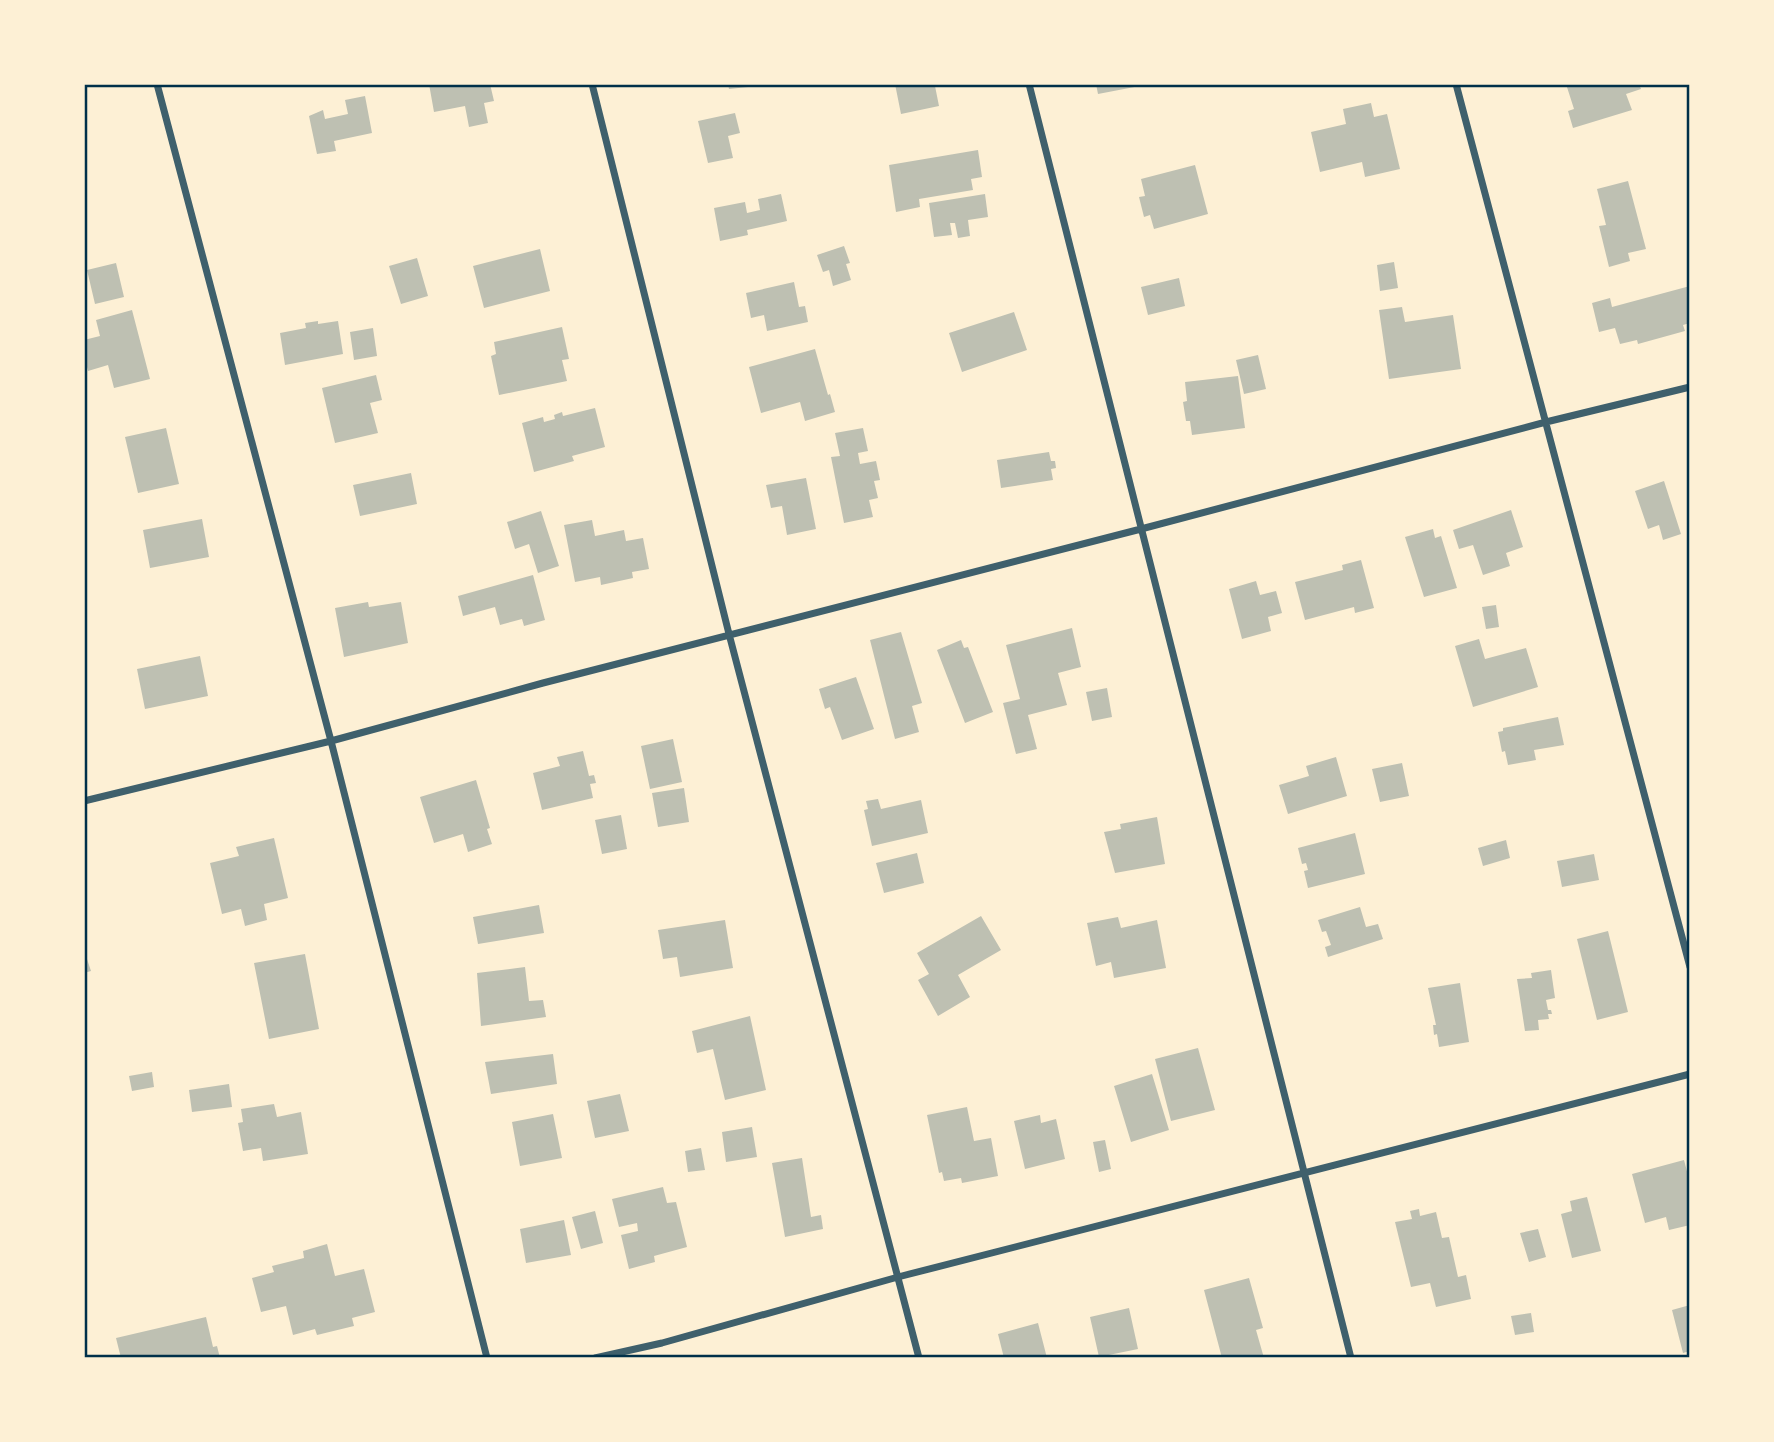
<svg xmlns="http://www.w3.org/2000/svg" width="1774" height="1442" font-family="Lato,sans-serif">
<style>
.building{fill:#bec0b2}
.lines{fill:none;stroke-linecap:round;stroke-linejoin:round}
.minor{stroke:#3f606c;stroke-width:7}
.neatline{fill:none;stroke:#003049;stroke-width:2.5}
</style>
<rect width="100%" height="100%" fill="#fdf0d5"/>
<path class="building" d="M429,84h61l4,17 -10,2 4,20 -19,4 -4,-21 -31,6z
M728,84h20v3l-19,2z
M895,84h45l-5,2 4,20 -38,8z
M1096,84h49v1l-47,9z
M1566,84h73l2,5 -15,5 6,16 -59,18 -5,-17 6,-2z
M365,96l7,37 -38,8 2,10 -19,3 -8,-38 14,-6 2,9 23,-5 -3,-14z
M1371,103l3,14 13,-3 13,55 -35,8 -3,-15 -42,10 -9,-40 35,-8 -3,-15z
M735,113l5,20 -12,3 5,22 -25,5 -10,-42z
M978,150l4,27 -11,2 2,11 -54,9 1,8 -24,5 -7,-47z
M1195,165l13,49 -54,15 -4,-14 -6,2 -5,-20 6,-1 -4,-17z
M1628,181l18,68 -18,4 2,8 -21,6 -10,-41 7,-1 -9,-36z
M781,194l6,27 -40,9 1,5 -28,6 -6,-33 31,-6 2,11 13,-3 -2,-11z
M985,194l3,23 -20,3 2,16 -12,2 -3,-15h-5l2,12 -18,2 -5,-34z
M844,246l6,17 -4,1 5,16 -18,6 -4,-16 -6,2 -6,-17z
M540,249l10,42 -66,17 -11,-42z
M417,258l11,38 -27,8 -12,-38z
M1394,262l4,26 -18,3 -3,-26z
M116,263l8,34 -29,7 -8,-34z
M1179,278l6,28 -37,9 -7,-28z
M794,282l5,25 6,-1 3,16 -41,9 -3,-16 -13,3 -5,-25z
M1690,286v37l-7,2 2,6 -47,13 -1,-4 -17,4 -5,-16 -16,4 -7,-29 18,-5 2,9z
M1402,307l3,15 48,-7 8,54 -72,10 -10,-69z
M132,310l18,69 -36,9 -6,-23 -20,6 -4,-16v-15l16,-4 -4,-16z
M1014,312l13,38 -65,22 -13,-39z
M318,321v3l20,-3 5,33 -58,11 -5,-32 26,-5 -1,-5z
M562,327l7,32 -7,1 5,21 -68,14 -8,-39 5,-2 -2,-12z
M373,328l4,28 -23,4 -4,-28z
M815,349l13,46 2,-1 5,18 -30,9 -5,-19 -39,11 -12,-46z
M1258,355l8,34 -22,5 -8,-34z
M376,375l6,25 -12,3 8,30 -43,10 -13,-55z
M1238,376l7,52 -53,7 -2,-14h-4l-3,-19 4,-1 -2,-19z
M595,408l10,39 -33,9 2,5 -40,11 -12,-49 21,-6 1,5 11,-3 -1,-4 8,-3 1,4z
M166,428l13,56 -41,9 -13,-56z
M863,428l5,23 -10,2 2,11 16,-3 4,19 -6,1 4,17 -9,2 4,17 -29,6 -13,-66 9,-1 -5,-23z
M1049,452l2,9h4l1,7 -5,1 2,11 -52,8 -4,-28z
M411,473l6,31 -57,12 -7,-31z
M806,478l10,51 -29,6 -5,-29 -11,2 -5,-23z
M1664,481l17,53 -18,6 -4,-15 -11,4 -13,-38z
M1511,510l12,37 -17,6 4,13 -27,9 -10,-30 -14,4 -6,-19z
M541,511l18,55 -21,7 -9,-29 -14,5 -8,-27z
M202,519l7,38 -59,11 -7,-38z
M592,520l3,16 29,-6 2,11 17,-3 6,31 -17,3 1,6 -32,7 -1,-8 -25,5 -11,-57z
M1433,529l2,9 6,-2 16,52 -33,9 -19,-60z
M1361,560l13,48 -19,5 -1,-6 -49,13 -10,-38 48,-12 -1,-5z
M533,575l12,45 -21,6 -2,-7 -22,6 -5,-18 -32,9 -5,-20z
M1256,581l4,14 16,-4 6,22 -14,4 3,14 -29,8 -13,-50z
M368,602l1,5 32,-5 7,41 -64,14 -9,-49z
M1496,605l3,22 -13,2 -4,-22z
M1072,628l9,39 -23,6 9,32 -39,10 9,34 -21,5 -13,-51 17,-4 -14,-54z
M901,632l21,71 -10,3 7,26 -24,7 -25,-99z
M1479,639l6,20 41,-11 12,39 -65,20 -18,-61z
M961,640l3,8 4,-1 25,65 -28,11 -28,-73z
M200,656l8,40 -63,13 -8,-40z
M856,677l18,52 -32,11 -12,-33 -5,2 -6,-20z
M1107,688l5,29 -20,4 -6,-29z
M1558,717l6,28 -30,5 2,10 -28,5 -3,-14 -3,1 -4,-20 5,-1v-3z
M673,739l9,43 -32,7 -9,-43z
M583,751l6,25 5,-1 2,8 -6,1 3,14 -51,12 -9,-37 27,-7 -3,-9z
M1336,757l11,39 -59,18 -9,-29 30,-9 -3,-10z
M1402,763l7,33 -29,6 -8,-33z
M476,780l14,48 -3,1 5,15 -24,8 -5,-18 -29,9 -14,-46z
M684,788l5,34 -31,5 -6,-34z
M878,799l3,10 40,-9 7,33 -56,13 -8,-36 4,-1 -2,-8z
M621,815l6,34 -25,5 -7,-34z
M1157,817l8,47 -50,9 -11,-41 17,-3 -1,-5z
M1355,833l10,41 -57,14 -4,-17 4,-1 -2,-7 -4,1 -4,-16z
M274,838l14,60 -24,6 3,16 -22,6 -4,-17 -19,5 -12,-51 29,-7 -3,-9z
M1506,840l4,18 -27,8 -5,-18z
M917,853l7,30 -40,10 -8,-30z
M1594,854l5,26 -37,7 -5,-26z
M539,905l5,28 -66,11 -5,-27z
M1360,907l6,20 12,-3 5,15 -55,18 -3,-10 6,-2 -5,-14 -4,1 -4,-12z
M981,916l20,34 -43,25 12,22 -32,19 -20,-36 11,-6 -12,-21z
M1118,917l3,11 36,-8 9,48 -52,10 -3,-16 -15,4 -9,-43z
M725,920l8,48 -53,9 -3,-20 -14,2 -5,-29z
M1608,931l20,81 -31,8 -20,-81z
M84,950l7,21 -7,2z
M305,954l14,75 -50,10 -15,-76z
M525,967l4,34 14,-1 3,17 -65,9 -4,-53z
M1551,970l4,28 -9,2 2,10h3l1,4h-4l1,5 -11,1 1,10 -14,1 -8,-52 15,-1 -1,-5z
M1460,983l9,59 -30,5 -2,-13 -3,1 -1,-10h3l-8,-37z
M750,1016l16,74 -41,10 -12,-51 -16,4 -5,-22z
M1198,1048l17,62 -44,11 -16,-62z
M553,1054l4,30 -66,10 -6,-32z
M152,1072l2,15 -22,4 -3,-15z
M1152,1074l17,56 -38,12 -17,-56z
M229,1084l3,23 -40,5 -3,-22z
M620,1094l9,37 -34,7 -8,-37z
M274,1104l3,13 24,-5 7,42 -45,7 -2,-13 -18,3 -5,-28 5,-1 -2,-13z
M967,1107l7,34 17,-3 7,38 -36,7 -1,-5 -17,3 -2,-9 -3,1 -12,-58z
M553,1114l9,44 -42,8 -8,-44z
M1040,1115l1,8 15,-4 9,40 -40,10 -11,-48z
M752,1127l5,30 -31,5 -4,-30z
M1105,1140l6,29 -12,3 -6,-30z
M701,1148l4,22 -17,2 -3,-21z
M802,1158l9,59 10,-2 2,14 -38,8 -13,-74z
M1684,1160l6,23v42l-21,5 -3,-13 -21,6 -13,-49z
M663,1187l4,16 9,-1 11,45 -33,9 1,6 -26,7 -8,-34 17,-4 -1,-8 -18,4 -7,-28z
M1587,1197l14,54 -29,7 -11,-44 11,-3 -2,-10z
M1419,1209l1,7 16,-4 6,26 7,-1 9,40 8,-2 5,24 -35,8 -6,-24 -19,4 -16,-65 17,-3 -2,-8z
M595,1211l8,32 -22,6 -9,-32z
M564,1220l7,35 -45,8 -6,-34z
M1538,1229l8,28 -17,5 -9,-29z
M327,1244l8,32 29,-7 11,43 -23,6 2,8 -37,9 -2,-6 -22,6 -7,-29 -25,6 -9,-34 22,-6 -2,-6 32,-8 -1,-7z
M1249,1278l14,50 -7,2 8,28h-42l-18,-68z
M1690,1305v46l-7,2 -11,-43z
M1129,1308l9,41 -39,8 -9,-40z
M1531,1313l3,19 -19,3 -4,-19z
M206,1317l7,30 4,-1 3,12h-99l-5,-20z
M1038,1323l9,35h-43l-6,-24z"/>
<g class="lines">
<path class="minor" d="M157,84l174,657 156,617
M592,84l137,550 190,724
M1029,84l322,1274
M1456,84l234,883
M84,801l247,-60 212,-58 598,-154 405,-107 144,-35
M595,1358l67,-15 236,-66 792,-203"/>
</g>
<rect width="1774" height="1442" fill="none" stroke="#fdf0d5" stroke-width="172"/>
<rect x="86" y="86" width="1602" height="1270" class="neatline"/>
</svg>
